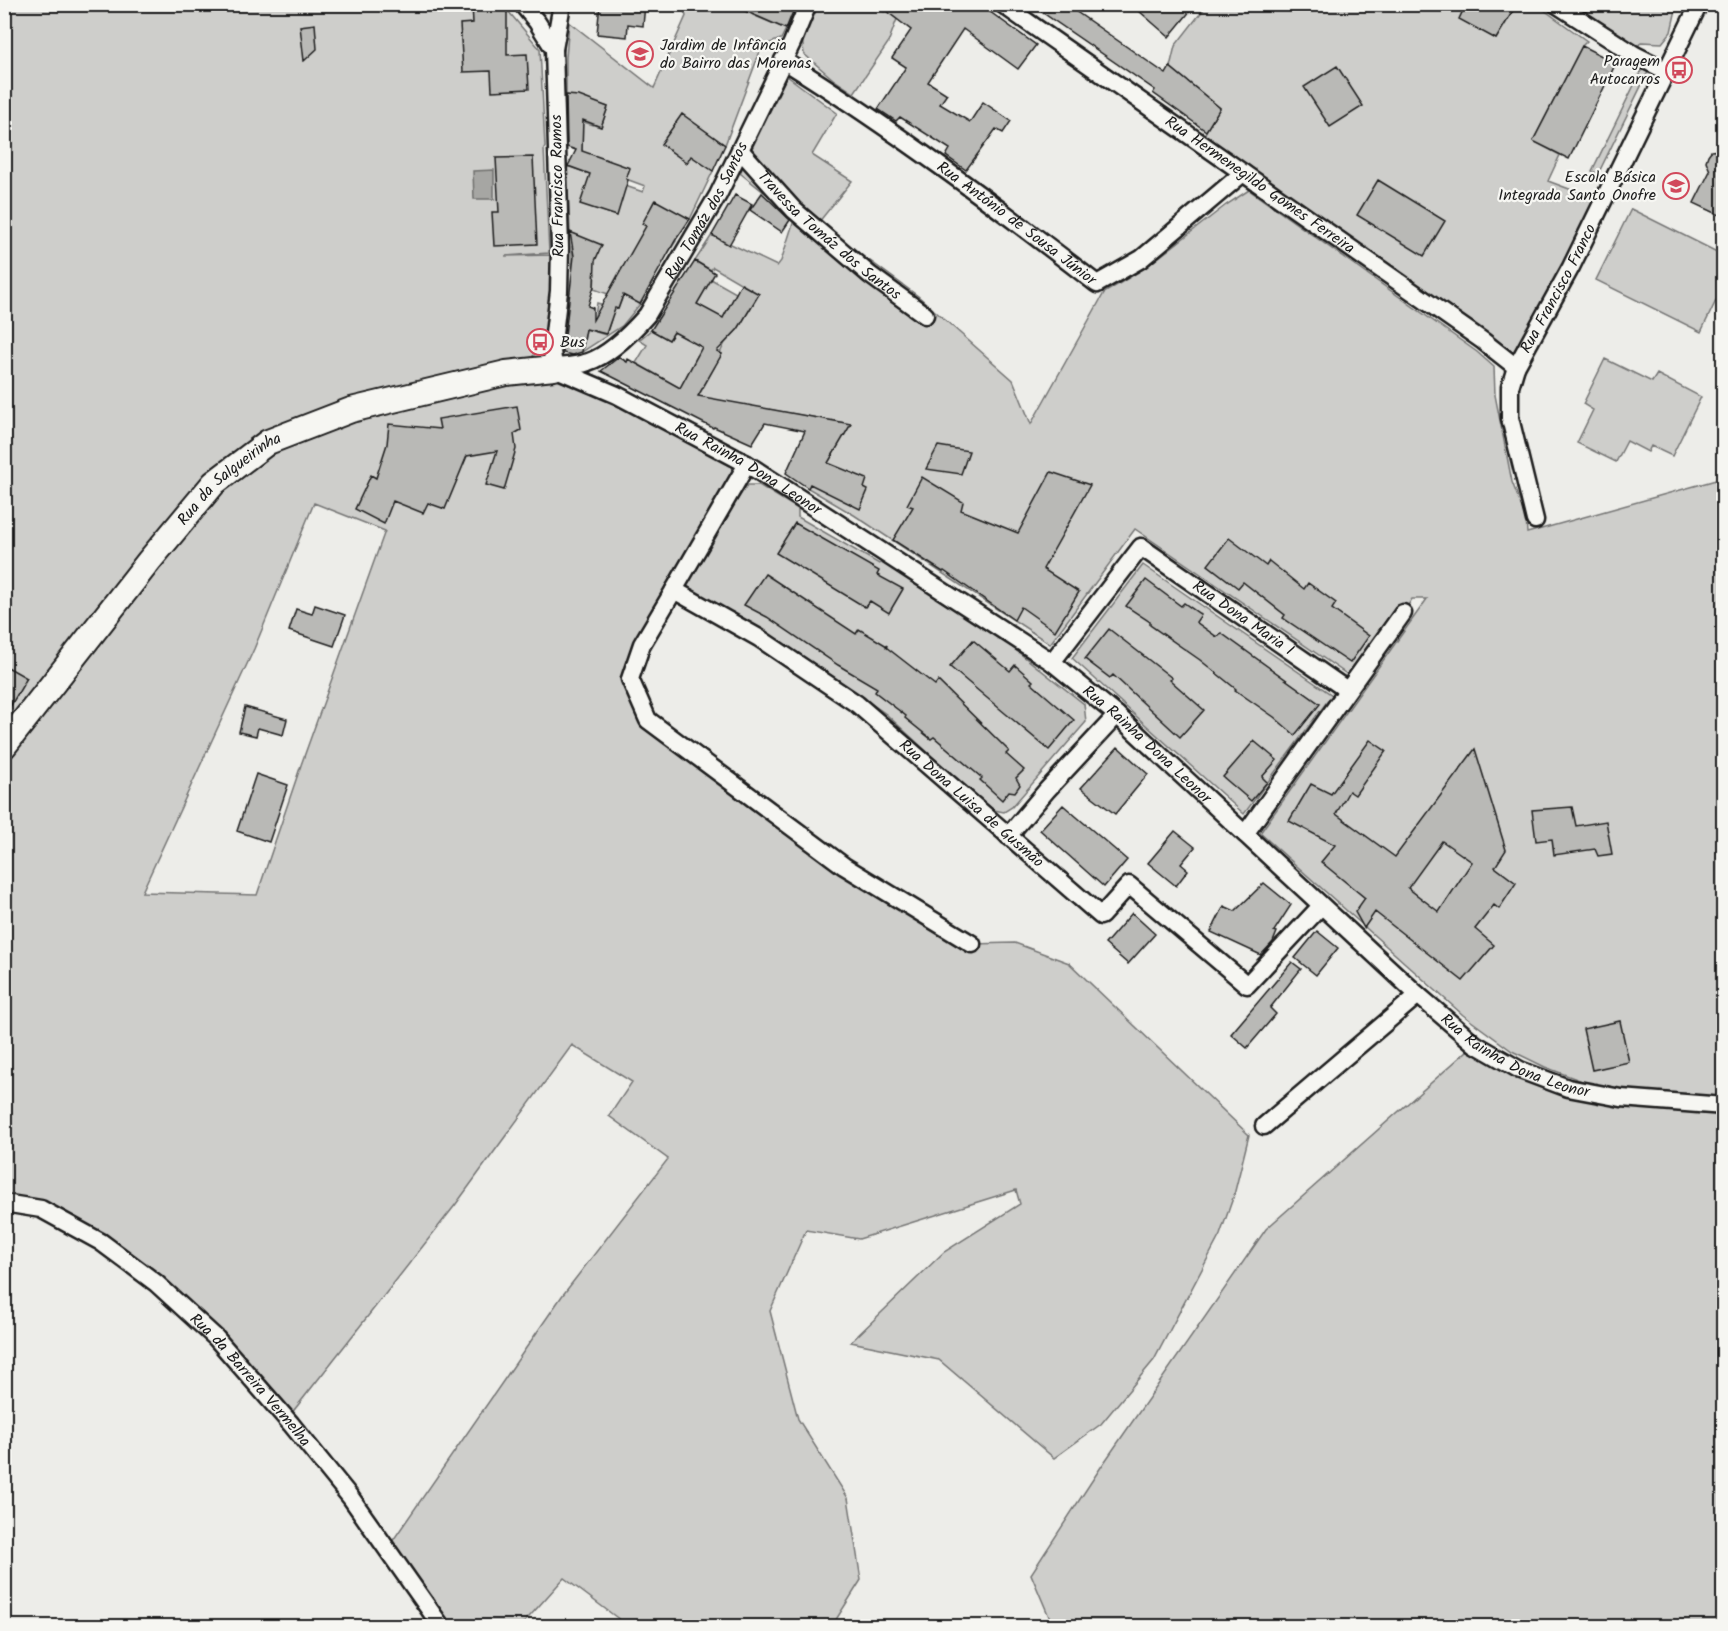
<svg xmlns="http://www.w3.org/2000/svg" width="1728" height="1631" font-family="Kalam,sans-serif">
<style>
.green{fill:#cececb;stroke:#757574;stroke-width:1.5;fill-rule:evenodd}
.water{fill:#a6a6a3;stroke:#6f6f6d;stroke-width:1.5}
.building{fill:#b9b9b6;stroke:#1c1c1c;stroke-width:1.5;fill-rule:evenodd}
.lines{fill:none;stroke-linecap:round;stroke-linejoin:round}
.street-casing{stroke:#1c1c1c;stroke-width:21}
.secondary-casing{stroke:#1c1c1c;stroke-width:28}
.street{stroke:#f6f6f2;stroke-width:16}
.secondary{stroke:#f6f6f2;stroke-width:24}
.labels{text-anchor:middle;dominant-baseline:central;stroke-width:4.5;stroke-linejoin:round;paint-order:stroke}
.poi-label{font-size:16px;fill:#1c1c1c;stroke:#f6f6f2;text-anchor:start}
.street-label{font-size:16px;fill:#1c1c1c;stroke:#f6f6f2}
</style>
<rect width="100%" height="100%" fill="#edede9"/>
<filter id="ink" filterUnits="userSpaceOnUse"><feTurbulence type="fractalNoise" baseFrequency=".0167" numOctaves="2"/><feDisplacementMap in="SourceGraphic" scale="12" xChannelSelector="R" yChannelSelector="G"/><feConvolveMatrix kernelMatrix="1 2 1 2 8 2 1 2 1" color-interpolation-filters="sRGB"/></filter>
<g filter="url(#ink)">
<path class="green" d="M4,5h499l37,44 5,98 -1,2 5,104 -44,3 48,-1c-1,23 -3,87 -20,101 -2,2 -5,3 -8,5l28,10 190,94 -113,214 18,41 100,75 223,149 44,-1 54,20 180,172 -15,60 -14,40 -66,125 -53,64 -47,34 -115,-98 -88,-18 93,-90 76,-48 -4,-14 -157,49 -53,-9 -36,81 28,108 50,79 13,82 -29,46h-211l3,-3 -60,-45 -43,48h-81l-53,-77 175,-253 106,-137 -59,-43 23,-34 -60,-37 -116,159 -169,215 -139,-143 -107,-67 -36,-5zM314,503l71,28 -84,234 -44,130 -115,-3 112,-243z
M681,5h62l10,10 33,14 -5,10 -19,7 -37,99 -43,-31 -21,30 25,18 5,-6 22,15 -23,48 -36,-18 -11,23 33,17 -7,11 -28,-15 -14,24 28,16 -3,7 -30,-17 -11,21 29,16 -18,22 -40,26 4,-23 20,6 5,-16 -16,-3 2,-13 21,6 4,-10 -28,-10 1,-16 -23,-4v-22l25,8 -27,-23 -3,-66 76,26 2,-6 -19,-7 -44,-28 -2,-30 21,6 7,-20 -42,-12v-37l3,-36 85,66 32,-72z
M815,5h56l13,7 2,-1 11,8 -9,24 -34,50 -21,-14 -29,-25 -2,-17z
M1207,5h259l-6,14 36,20 21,-34h20l50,36 -5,5 -49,95 27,14 -12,26 32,12 24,5 -88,169 -315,-224 5,-12 14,-23 -50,-41 5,-21z
M1575,5h102l-6,27 -9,11 -21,-1 -4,6 -7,-7z
M1642,69l6,3 -50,102 -6,-3z
M787,76l50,37 -25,42 40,26 -38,47 56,33 48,35 95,84 18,44 73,-131 41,-25 81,-63 23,-15 228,162 17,15 1,28 17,87 14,36 1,15 196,-55v620l-120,-9 -58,-22 -33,-16 -49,-36 -203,-182 167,-234h-15l-9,14 -8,-5 -47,67 -213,-146 -85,115 -196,-129 -46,-27 26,-47 15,-15 -4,-3 -147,-26 17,-31 -18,-10 -17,32 -44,-25 11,-18 -8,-5 12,-10 18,10 5,-8 46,25 2,-3 -2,-1 5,-10 13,-14 21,-35 -46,-27 -2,3 -16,-9 17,-26 65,31 4,-5 14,-44 -55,-44z
M1631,209l92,46v31l-22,46 -105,-52z
M711,279l25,14 -19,36 -42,-36z
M1605,359l47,23 5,-8 44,23 -29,59 -21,-10 -3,6 -21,-11 -11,21 -39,-19 16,-33 -10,-6z
M747,485h12l39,24v8l81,47 6,-2 118,78 81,64 2,18 -74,85 -8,5 -10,-2 -24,-19 -84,-77 -54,-38 -154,-87z
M1143,565l189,130 -88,119 -172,-156z
M1475,1044l93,44 155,18v520h-670l-22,-52 70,-107 165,-238z"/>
<path class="water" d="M494,170v29h-20l-1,-28z"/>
<path class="building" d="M472,4h29l6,7v44l20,-1 2,35 -37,2 -1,-20 -28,1 -3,-48 13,-1z
M600,4h45l-2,22 -15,-2 -1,13 -30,-3z
M729,4h67l-10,25z
M877,4h102l57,41 -18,24 -55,-40 -35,53 19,12 -7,10 30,18 13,-20 28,19 -8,12 -7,-4 -30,41 -20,-14 4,-7 -50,-32 -4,4 -18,-12 28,-42 -14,-9 19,-28z
M1030,4h35l101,70 4,-7 50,41 -14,23 -53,-38 2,-3z
M1131,4h65l-27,33z
M1466,4h51l-21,35 -37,-20z
M315,24l2,25 -13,12 -4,-35z
M1582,46l34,17 -47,96 -36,-18z
M1337,66l26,40 -33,21 -26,-40z
M566,95l13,1 29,11 -7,20 -18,-7 -1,31 48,17 -4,11 2,1 -11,36 -37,-12 10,-30 -22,-8 8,-16 -9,-3z
M682,114l43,31 -12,26 -22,-15 -4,7 -26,-19z
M1724,143v74l-30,-14 16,-32 -4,-10 2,-6 3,-4 9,-1z
M533,157l4,87 -43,2 -2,-34h7l-3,-54z
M1378,180l67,41 -21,35 -67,-41z
M762,193l28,27 -8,12 -32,-22z
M735,195l17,9 -23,41 -17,-10z
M655,200l35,19 -15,22 -35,63 -17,-9 -5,14 -3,-1 -9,26 -20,-5 -4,23 -10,3 -9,-2 11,-97 -4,-24 32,13 -7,16 -1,25 -6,20 5,2v12l53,-94 -4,-2z
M695,261l20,12 -18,31 26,14 18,-34 18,10 -21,35 -21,22 5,3 -24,42 153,28 -23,39 39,16 -3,9 4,2 -8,19 -50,-25 -2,4 -22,-15 19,-42 -40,-8 -13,21 -38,-17 -1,1 -112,-57 18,-14 8,5 1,-3 52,29 22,-41 -28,-15 -5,8 -18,-10z
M517,406l4,24 -7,4 2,15 -12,41 -18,-5 11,-34 -30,5 -22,53 -17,-6 -5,10 -30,-12 -9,23 -29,-15 16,-34 5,3 11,-34 2,-20 51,5 -2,-10z
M938,446l31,5 -8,23 -35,-5z
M1051,472l39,13 -47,84 36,23 -24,39 -34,-24 -7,13 -70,-49 -1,1 -50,-32 20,-33 -6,-2 15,-28 41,25 -2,8 57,23z
M795,523l84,48 -2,4 26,14 -14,24 -19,-12 -5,6 -89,-54z
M1229,538l37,28 3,-5 35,28 4,-6 28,20 -4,6 37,27 -19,27 -67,-45 2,-3 -42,-33 -5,6 -30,-23z
M765,574l91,60 3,-5 28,17 -1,1 49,38 3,-4 71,70 -3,3 18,16 -8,8 4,7 -5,7 -6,-1 -7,9 -22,-20 2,-2 -48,-41 -3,2 -26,-21 1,-2 -31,-24 2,-4 -39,-23 -71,-48 -23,-12z
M1146,580l35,26 3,-3 17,12 -5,7 21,15 4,-4 99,71 -25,31 -21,-18 -39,-27 1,-1 -36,-29 -50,-35v-3l-24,-16z
M315,605l30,10 -11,31 -45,-15 7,-22 16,5z
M1109,629l63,49 -2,2 34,30 -24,27 -67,-62 -3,3 -25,-19z
M973,640l37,31 5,-6 18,16 -2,2 43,37 -25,30 -99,-83z
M4,665l23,13 -23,39z
M245,707l42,12 -4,16 -25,-7 -2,8 -17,-4z
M1370,740l16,11 -31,44 -6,-4 -13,23 59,43 80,-108 31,101 -11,17 21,16 -17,26 -5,-4 -19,24 19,16 -31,36 -88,-69 -11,16 -9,-16 10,-14 -44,-36 14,-17 -46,-24 22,-37 20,10zM1442,841l30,21 -33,50 -31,-24z
M1254,741l23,19 -15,17 5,5 -16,19 -28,-24z
M1118,747l30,27 -33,40 -34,-26z
M256,774l32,11 -19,57 -32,-11z
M1063,805l64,55 -23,27 -64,-57z
M1572,807l4,19 30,-5 6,33 -14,2 -3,-7 -41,6 -2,-16 -16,2 -4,-31z
M1175,831l20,16 -14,17 7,6 -12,16 -28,-23z
M1264,883l27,22 -17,26 3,1 -4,10 -12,13 -50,-23 13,-26 11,5z
M1132,913l23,21 -27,30 -23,-20z
M1317,931l21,17 -22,27 -21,-17z
M1292,962l9,7 -31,39 6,6 -29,34 -16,-14z
M1620,1021l9,41 -37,8 -9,-41z"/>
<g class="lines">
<defs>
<g id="street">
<path d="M522,4l15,18 17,27"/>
<path id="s1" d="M1002,4l481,337 33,26"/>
<path d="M1556,4l79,51 32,16"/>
<path id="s2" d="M783,60c109,68 212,145 314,224l44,-25 102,-86"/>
<path id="s3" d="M740,150l54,60 76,65 55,40"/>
<path id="s4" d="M555,367c10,-1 23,-1 33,-5 22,-7 44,-30 59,-47l71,-120 74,-152 16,-39"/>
<path id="s5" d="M554,368l63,27 130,69 305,198 65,53 301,280 57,49 45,26 48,18 53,10 103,8"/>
<path d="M554,368l-2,-17 7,-60 1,-43 -6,-199 8,-45"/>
<path id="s6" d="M747,464l-73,126 85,48 98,66 244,212 28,-31 118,100 74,-79"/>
<path id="s7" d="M1535,520l-25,-102v-31l6,-20 55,-100 128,-263"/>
<path d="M674,590l-32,54 -12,35 18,41 196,146 128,78"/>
<path id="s8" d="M1052,662l89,-115 206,143"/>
<path d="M1245,834l158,-221"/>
<path d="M1008,836l39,-46 70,-75"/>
<path d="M1264,1126l154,-131"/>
<path id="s9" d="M4,1203l37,6 60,33 55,41 60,55 75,86 60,74 90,128"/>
</g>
<g id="secondary">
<path id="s10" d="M4,746l145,-185 65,-78 54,-41 83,-32 155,-37 48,-5"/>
</g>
</defs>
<use href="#street" class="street-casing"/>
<use href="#secondary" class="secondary-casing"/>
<use href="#street" class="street"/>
<use href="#secondary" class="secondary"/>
</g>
</g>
<defs>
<symbol id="school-ring" viewBox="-11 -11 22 22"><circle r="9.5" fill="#f6f6f2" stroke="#d1495b" stroke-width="1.5"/><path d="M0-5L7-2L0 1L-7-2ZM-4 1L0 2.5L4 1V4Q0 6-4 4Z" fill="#d1495b"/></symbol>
<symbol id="bus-ring" viewBox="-11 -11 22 22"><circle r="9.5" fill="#f6f6f2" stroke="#d1495b" stroke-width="1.5"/><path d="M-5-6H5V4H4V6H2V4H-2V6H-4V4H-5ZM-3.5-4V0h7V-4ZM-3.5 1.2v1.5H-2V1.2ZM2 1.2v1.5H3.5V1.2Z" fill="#d1495b"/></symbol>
</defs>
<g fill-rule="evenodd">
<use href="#school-ring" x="625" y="39" width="30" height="30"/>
<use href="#bus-ring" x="1664" y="55" width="30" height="30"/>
<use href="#school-ring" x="1661" y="171" width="30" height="30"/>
<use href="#bus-ring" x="525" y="327" width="30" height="30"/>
</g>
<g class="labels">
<g class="poi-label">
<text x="660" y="45">Jardim de Infância<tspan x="660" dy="18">do Bairro das Morenas</tspan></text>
<text x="1660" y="61" text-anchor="end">Paragem<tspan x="1660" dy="18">Autocarros</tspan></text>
<text x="1656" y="177" text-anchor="end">Escola Básica<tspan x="1656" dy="18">Integrada Santo Onofre</tspan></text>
<text x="560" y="342">Bus</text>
</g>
<g class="street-label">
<text stroke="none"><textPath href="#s1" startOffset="315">Rua Hermenegildo Gomes Ferreira</textPath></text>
<text transform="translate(558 186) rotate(-91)">Rua Francisco Ramos</text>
<text stroke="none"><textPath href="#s4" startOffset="230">Rua Tomáz dos Santos</textPath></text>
<text stroke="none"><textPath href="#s2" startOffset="285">Rua António de Sousa Júnior</textPath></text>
<text stroke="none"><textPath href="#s3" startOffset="124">Travessa Tomáz dos Santos</textPath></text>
<text stroke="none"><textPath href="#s7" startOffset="246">Rua Francisco Franco</textPath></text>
<text stroke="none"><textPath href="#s5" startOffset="219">Rua Rainha Dona Leonor</textPath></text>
<text stroke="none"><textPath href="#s10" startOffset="351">Rua da Salgueirinha</textPath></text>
<text stroke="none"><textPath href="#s8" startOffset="270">Rua Dona Maria I</textPath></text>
<text stroke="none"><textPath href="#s5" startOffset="705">Rua Rainha Dona Leonor</textPath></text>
<text stroke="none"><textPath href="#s6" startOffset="513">Rua Dona Luisa de Gusmão</textPath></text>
<text stroke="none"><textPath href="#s5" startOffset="1191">Rua Rainha Dona Leonor</textPath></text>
<text stroke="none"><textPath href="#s9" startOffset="310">Rua da Barreira Vermelha</textPath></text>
</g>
</g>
<rect width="1728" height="1631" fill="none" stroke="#f6f6f2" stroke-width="24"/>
<rect x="12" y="12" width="1704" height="1607" fill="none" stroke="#1c1c1c" stroke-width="2" filter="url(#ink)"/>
</svg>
